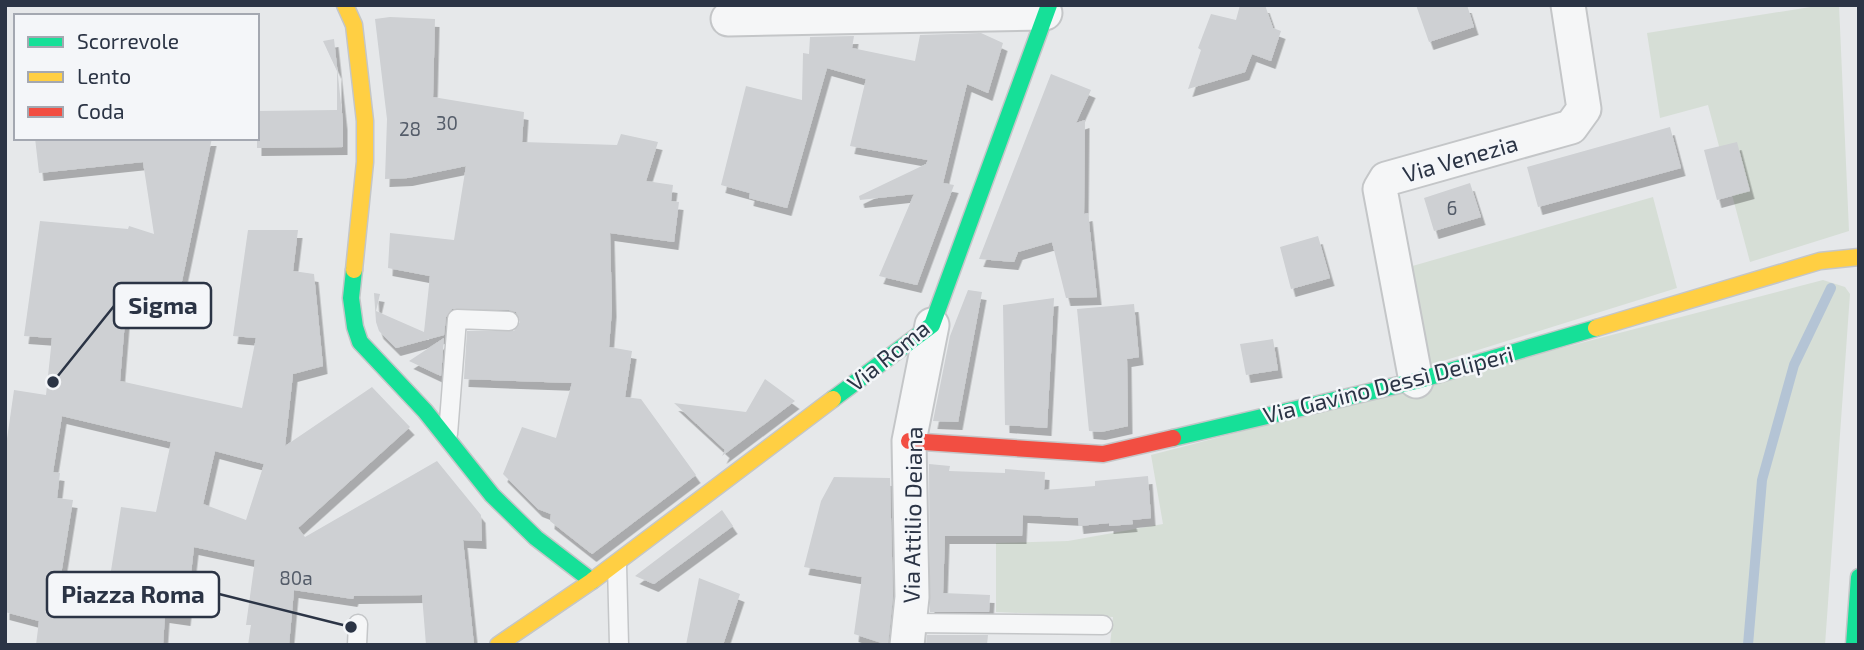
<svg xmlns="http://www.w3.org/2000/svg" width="1864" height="650" font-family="'Exo 2',sans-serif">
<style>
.green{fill:#d6ded6}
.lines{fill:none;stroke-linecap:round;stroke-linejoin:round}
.stream{stroke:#b4c4d5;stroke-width:10}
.building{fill:#ced0d3;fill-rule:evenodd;filter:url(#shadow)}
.lane-casing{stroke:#c4c6c8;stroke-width:21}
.street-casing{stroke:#c4c6c8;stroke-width:37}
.fast-casing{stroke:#c4c6c8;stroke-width:19}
.slow-casing{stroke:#c4c6c8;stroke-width:19}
.jam-casing{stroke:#c4c6c8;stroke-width:19}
.lane{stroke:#f5f6f7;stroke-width:18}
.street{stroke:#f5f6f7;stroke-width:33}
.fast{stroke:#16e098;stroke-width:16}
.slow{stroke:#ffcf43;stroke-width:16}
.jam{stroke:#f24e42;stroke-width:16}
.labels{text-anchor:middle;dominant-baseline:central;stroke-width:5;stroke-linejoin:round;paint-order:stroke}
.number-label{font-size:19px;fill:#545c69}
.street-label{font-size:23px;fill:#2b3445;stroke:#f4f6f9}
.leader{fill:none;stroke:#2b3445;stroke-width:2.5}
.callout-dot{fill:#2b3445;stroke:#f4f6f9;stroke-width:2.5}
.callout{fill:#f4f6f9;stroke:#2b3445;stroke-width:2.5}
.callout-label{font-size:24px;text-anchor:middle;font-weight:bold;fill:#2b3445}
</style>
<defs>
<filter id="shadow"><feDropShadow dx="4.5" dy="8" stdDeviation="0" flood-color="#0004"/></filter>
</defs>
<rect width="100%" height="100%" fill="#e6e8ea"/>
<path class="green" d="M1823,5h16l10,226 -99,31 -42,-157 -48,13 -13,-85z
M1653,197l24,91 -247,77 -21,-98z
M1823,280l22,7 5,7 -25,351h-715l3,-28 -117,-5v-69l72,-2 95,-17 -12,-69z"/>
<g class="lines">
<path class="stream" d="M1748,645l14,-165 32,-115 37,-77"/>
</g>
<path class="building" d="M1240,5h25l8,23 8,3 -10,30 -19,-7 -7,18 -57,17 13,-39 -3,-2 13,-34 25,6z
M1416,5h51l7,22 -45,15z
M390,17l45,2 -2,78 91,15 -2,30 95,3 4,-11 37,8 -12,39 27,4 -2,16 8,1 -5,40 -64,-9 2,76 -3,38 23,4 -7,46 16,2 55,76 -104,79 -42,-33 1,-7 -13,-5 -35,-35 19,-47 34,11 16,-55 -108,-4 3,-48h47l6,-9 -4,-10 -7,-2 -57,-1 -6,8 -2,18 -48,13 -17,-17 -3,-9 -2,-29 6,1 -4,17 48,21 6,-56 -42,-8 2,-35 64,7 12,-74 -58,12 -23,1 2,-60 -12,-100z
M981,33l22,10 -15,50 -21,-9 -24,99 11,2 -37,100 -38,-9 35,-82 -54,6 -1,-4 67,-32 2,-4 -78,-14 16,-67 -39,-11 -40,140 -38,-10 1,-5 -29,-8 25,-99 56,14 1,-47 6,1 1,-17 44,-1 -2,12 63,13 5,-26z
M334,39l9,83v25l-86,1v-37l80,-1v-39l-14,-30z
M1051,74l40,16 -15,33 9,-3 -1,94 4,-1 9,84 -31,1 -14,-56 -34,10 -4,10 -35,-3z
M1670,127l11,41 -143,39 -11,-40z
M35,138h177l-35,167 -41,-9v2l-9,-1 -7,84 122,27 14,-70 -23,-2 15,-106h50l-5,41 21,3 9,92 -30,8 -8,72 87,-59 38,40 -112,101 7,9 132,-76 44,54 1,26 -19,-1 11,105h-48l-4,-50 -68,1 -1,3 -59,-9 -5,55h-41l3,-20h-5l9,-65 -61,-13 -8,71 -21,-3 -2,30h-127l3,-24 -34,-9v-159l9,-63 32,5 6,-57 -28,-2 16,-115 88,8 1,-3 25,8 -11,-72 -104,11zM62,416l109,26 -15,70 -35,-5 -11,70 -49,-2 12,-75 -16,-2 3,-25 -7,-1zM215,451l49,13 -18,56 -43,-16z
M1737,142l13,49 -33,9 -13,-50z
M1470,183l11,34 -47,14 -10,-33z
M1318,236l12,42 -39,11 -11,-42z
M968,290l14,2 -24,130 -25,-1 17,-85z
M1054,298l-7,130 -42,-3 -2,-120z
M1134,304l5,53 -12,2 1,67 -27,6 -12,-1 -12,-122z
M444,338l-3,38 -32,-15z
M1273,339l5,31 -32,5 -6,-31z
M765,379l30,22 -73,55 3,-6 -51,-47 72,9z
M929,464l21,2 -1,5 56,2v-4l40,3 -1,18 51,-4v-5l53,-5 3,42 -19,2 1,4 -24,2v-3l-30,3 -1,-8 -55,-3 -1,21h-77l-2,57 47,2 -1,17h-59z
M834,477l56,1 3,118 -5,49 -34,-11 8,-57 -58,-10 17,-66z
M722,510l11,16 -79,58 -19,-8z
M699,578l41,16 -17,51h-37z
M927,635h61l-1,10h-61z"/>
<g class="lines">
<defs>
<path id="lane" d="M448,434l9,-115 52,2
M617,564l2,81
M909,623l194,2
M357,645l1,-21"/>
<path id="street" d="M728,19l317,-6
M1416,381l-36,-192 6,-10 185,-52 13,-18 -16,-104
M907,645l5,-48 -3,-156 23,-116"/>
<path id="fast" d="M354,270l-3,28 4,29 5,15 65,69 67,84 44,43 56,43
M833,399l99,-74 117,-320
M1173,438l243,-57 180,-53
M1854,645l5,-68"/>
<path id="slow" d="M345,5l9,20 11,96v41l-11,108
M1596,328l224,-67 39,-4
M498,645l94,-64 241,-182"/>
<path id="jam" d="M909,441l194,13 70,-16"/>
</defs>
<use href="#lane" class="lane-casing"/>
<use href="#street" class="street-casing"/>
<use href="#fast" class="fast-casing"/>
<use href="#slow" class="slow-casing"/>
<use href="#jam" class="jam-casing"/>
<use href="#lane" class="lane"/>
<use href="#street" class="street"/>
<use href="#fast" class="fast"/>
<use href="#slow" class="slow"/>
<use href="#jam" class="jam"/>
</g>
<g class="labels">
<g class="number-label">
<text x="447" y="122">30</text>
<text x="410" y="128">28</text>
<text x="1452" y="207">6</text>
<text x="296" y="577">80a</text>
</g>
<g class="street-label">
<text transform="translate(1460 158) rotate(-16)">Via Venezia</text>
<text transform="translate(888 355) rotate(-39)">Via Roma</text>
<text transform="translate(1388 384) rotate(-14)">Via Gavino Dessì Deliperi</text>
<text transform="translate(912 515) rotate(-89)">Via Attilio Deiana</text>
</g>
</g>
<path class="leader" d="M53 382L114 306M351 627L219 594"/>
<g class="callout-dot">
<circle cx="53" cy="382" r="7"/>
<circle cx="351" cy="627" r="7"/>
</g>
<g class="callout">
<rect x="114" y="283" width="97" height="45" rx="7"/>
<rect x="47" y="572" width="172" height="45" rx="7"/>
</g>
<g class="callout-label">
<text x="163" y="314">Sigma</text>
<text x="133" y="603">Piazza Roma</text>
</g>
<rect width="1864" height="650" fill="none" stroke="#2b3445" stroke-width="14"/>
<rect x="14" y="14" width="245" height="126" fill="#f4f6f9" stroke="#a4a8b1" stroke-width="2"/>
<rect x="28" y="37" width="35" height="10" fill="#16e098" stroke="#a4a8b1" stroke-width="2"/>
<text x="77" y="49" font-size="21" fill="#2b3445">Scorrevole</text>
<rect x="28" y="72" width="35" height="10" fill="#ffcf43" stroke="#a4a8b1" stroke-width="2"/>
<text x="77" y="84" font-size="21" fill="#2b3445">Lento</text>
<rect x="28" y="107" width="35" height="10" fill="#f24e42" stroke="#a4a8b1" stroke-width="2"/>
<text x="77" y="119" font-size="21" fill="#2b3445">Coda</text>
</svg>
